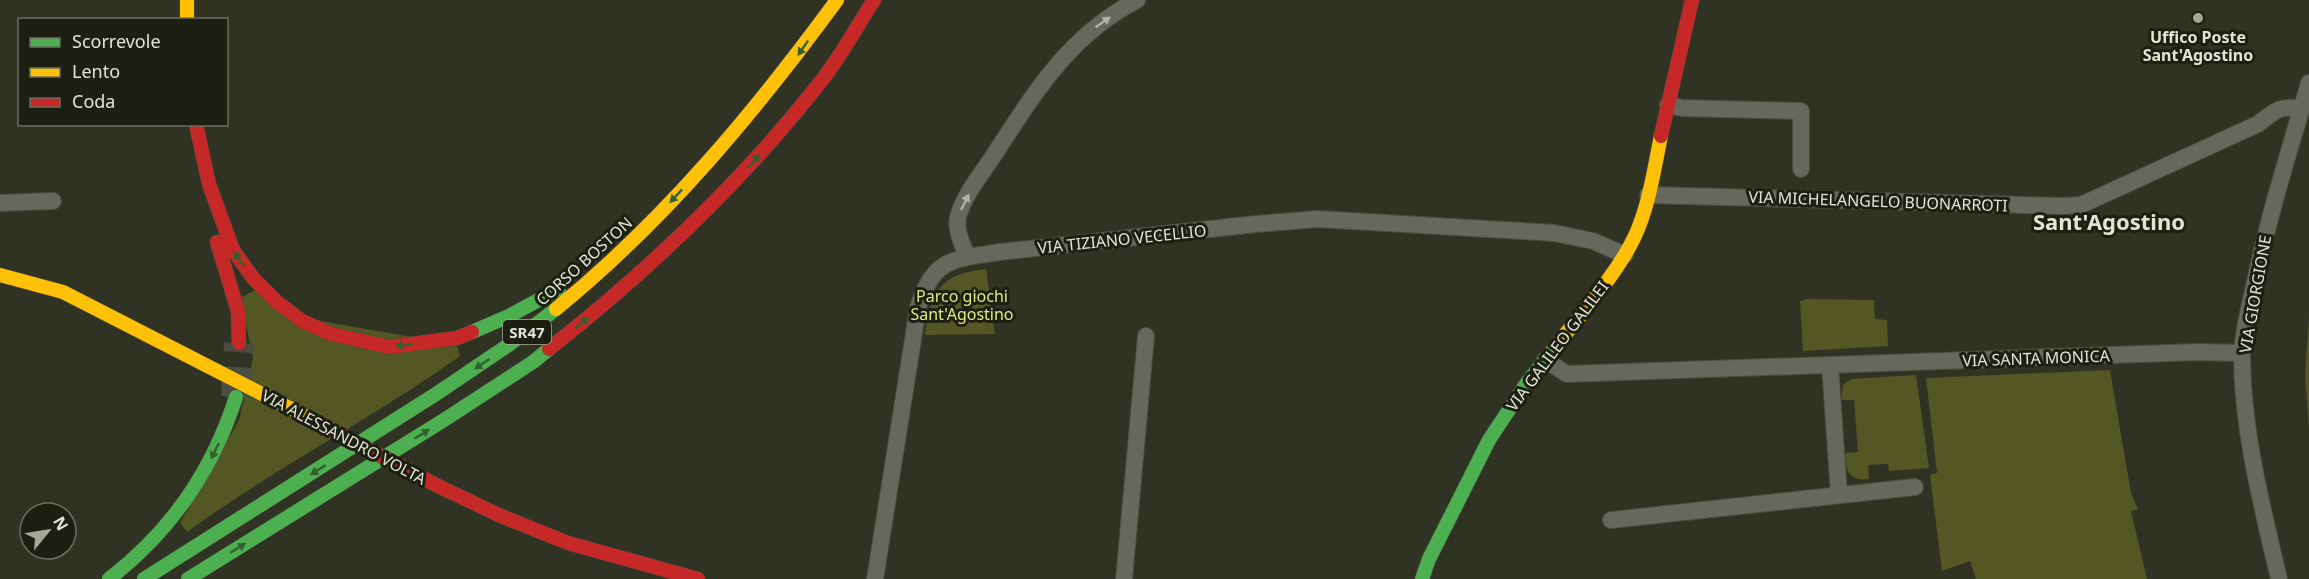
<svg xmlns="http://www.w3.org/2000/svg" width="2309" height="579" font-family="'Noto Sans',sans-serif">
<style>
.green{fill:#525724}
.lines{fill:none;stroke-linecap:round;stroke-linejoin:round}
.highway-tunnel{stroke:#4b4d3e;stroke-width:30;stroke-dasharray:30 15;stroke-linecap:butt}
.street-casing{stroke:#4c4d41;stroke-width:18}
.fast-casing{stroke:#4c4d41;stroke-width:15}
.slow-casing{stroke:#4c4d41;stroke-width:15}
.jam-casing{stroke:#4c4d41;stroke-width:15}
.street{stroke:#67685d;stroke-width:16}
.fast{stroke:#4caf50;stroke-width:14}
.slow{stroke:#ffc107;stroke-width:14}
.jam{stroke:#c62828;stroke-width:14}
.jam-bridge-casing{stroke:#4c4d41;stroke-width:15;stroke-linecap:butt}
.jam-bridge{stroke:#c62828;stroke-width:14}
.oneway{fill:#b1b2a4}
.oneway2{fill:#32602e}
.poi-dot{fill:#a4a696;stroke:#1d1f13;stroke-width:2}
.labels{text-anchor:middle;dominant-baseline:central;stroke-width:6;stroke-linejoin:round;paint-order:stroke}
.shield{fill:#1d1f13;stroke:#a7a99a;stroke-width:1.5}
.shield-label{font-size:15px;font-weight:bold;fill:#e2e4d4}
.poi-label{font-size:16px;font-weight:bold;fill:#e2e4d4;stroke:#1d1f13}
.street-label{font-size:16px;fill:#e2e4d4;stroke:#1d1f13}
.park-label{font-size:16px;fill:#deea82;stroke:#1d1f13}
.district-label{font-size:22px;font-weight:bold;fill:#e2e4d4;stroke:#1d1f13}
</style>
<rect width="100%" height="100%" fill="#303223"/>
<path class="green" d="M986,269l9,65 -70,1c5,-43 16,-62 61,-66z
M255,290l26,24 176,31 3,11c-88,63 -185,112 -273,176l-7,-9 59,-103 14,-62 -10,-48 -1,-13z
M1807,299l67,1 1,19 12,1 1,26 -85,5 -3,-50z
M2309,315v114l-4,-53z
M2110,370l21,123 7,16 -7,2 16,68h-171l-6,-18 -28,10 -12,-96 7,-2 -11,-95z
M1916,375l13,93 -40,3 -1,-7 -20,1 1,14c-20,3 -24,-9 -24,-26l13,-1 -4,-52h-13l2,-15 8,-6z"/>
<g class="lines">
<path class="highway-tunnel" d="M236,397l3,-54"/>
<defs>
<path id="street" d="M1668,105l14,3 119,3v58
M1648,195l415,11 18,-1 177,-81c17,-13 21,-19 43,-15
M0,203l53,-2
M967,257c-4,-13 -12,-26 -9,-40 6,-22 22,-41 34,-59 42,-64 75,-121 145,-158
M1545,360l22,14 631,-22 44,1
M1830,365l9,130
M1611,520l304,-33
M875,579l43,-271c14,-50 36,-49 82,-56l256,-28 62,-5 236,14 39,8 32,14
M1124,579l22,-243
M2279,579c-17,-73 -37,-149 -37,-225 1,-24 8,-49 13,-72 14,-68 35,-133 54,-199"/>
<path id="fast" d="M472,332l37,-16 50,-27
M109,579c62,-48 103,-107 127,-182
M144,579l292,-185 74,-50 46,-35
M188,579l256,-159 89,-58 16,-13
M1422,579l7,-20 60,-119 37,-56 30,-38"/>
<path id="slow" d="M187,0v20
M0,275l63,17 248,127
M556,309c109,-89 198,-196 281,-309
M1556,346c25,-32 60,-71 78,-108 15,-31 20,-69 27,-102"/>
<path id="jam" d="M196,124l13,60 24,66 20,28 24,24 25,19 29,13 58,13 68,-9 15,-6
M1661,136l31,-136
M217,242l21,69 1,32
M549,349c100,-79 194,-168 273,-269 19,-24 35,-54 52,-80
M438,486l63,30 67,27 130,36"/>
</defs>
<use href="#street" class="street-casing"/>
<use href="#fast" class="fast-casing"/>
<use href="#slow" class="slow-casing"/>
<use href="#jam" class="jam-casing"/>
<use href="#street" class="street"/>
<use href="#fast" class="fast"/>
<use href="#slow" class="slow"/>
<use href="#jam" class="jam"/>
<defs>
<path id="jam-bridge" d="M311,419l127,67"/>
</defs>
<use href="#jam-bridge" class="jam-bridge-casing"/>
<use href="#jam-bridge" class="jam-bridge"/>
</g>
<defs><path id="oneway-solid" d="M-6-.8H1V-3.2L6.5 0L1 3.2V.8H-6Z" transform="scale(1.5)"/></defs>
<g class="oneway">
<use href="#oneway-solid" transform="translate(1103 22) rotate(-35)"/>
<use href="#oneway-solid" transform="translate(965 202) rotate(-64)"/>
</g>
<g class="oneway2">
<use href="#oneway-solid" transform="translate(803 48) rotate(125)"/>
<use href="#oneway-solid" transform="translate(754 161) rotate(-49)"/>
<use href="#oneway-solid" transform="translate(676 196) rotate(133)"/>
<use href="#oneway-solid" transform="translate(239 259) rotate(-125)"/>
<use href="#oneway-solid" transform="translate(582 323) rotate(-39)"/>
<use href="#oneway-solid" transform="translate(404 345) rotate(173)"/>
<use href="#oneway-solid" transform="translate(482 364) rotate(146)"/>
<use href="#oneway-solid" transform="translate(422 434) rotate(-32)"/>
<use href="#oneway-solid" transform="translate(215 451) rotate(116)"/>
<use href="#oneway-solid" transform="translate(318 470) rotate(148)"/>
<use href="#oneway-solid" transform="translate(238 548) rotate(-32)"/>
</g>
<circle class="poi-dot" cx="2198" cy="18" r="6"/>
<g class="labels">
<rect class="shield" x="503" y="320" width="48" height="24" rx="4.5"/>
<g class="shield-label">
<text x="527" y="332">SR47</text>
</g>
<g class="poi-label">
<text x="2198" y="37">Uffico Poste<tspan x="2198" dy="18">Sant'Agostino</tspan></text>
</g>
<g class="street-label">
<text transform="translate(1878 201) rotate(2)">VIA MICHELANGELO BUONARROTI</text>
<text transform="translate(1122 239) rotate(-6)">VIA TIZIANO VECELLIO</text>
<text transform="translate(584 261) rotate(-42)">CORSO BOSTON</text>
<text transform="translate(2255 294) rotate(-80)">VIA GIORGIONE</text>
<text transform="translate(1557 346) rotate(-53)">VIA GALILEO GALILEI</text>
<text transform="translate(2036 358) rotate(-2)">VIA SANTA MONICA</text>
<text transform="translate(344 437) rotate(28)">VIA ALESSANDRO VOLTA</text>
</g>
<g class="park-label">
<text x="962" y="296">Parco giochi<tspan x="962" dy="18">Sant'Agostino</tspan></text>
</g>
<g class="district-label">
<text x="2109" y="221">Sant'Agostino</text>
</g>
</g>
<rect x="18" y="18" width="210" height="108" fill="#1d1f13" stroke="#6c6e60" stroke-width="1.5"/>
<rect x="30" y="38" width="30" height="9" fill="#4caf50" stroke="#6c6e60" stroke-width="1.5"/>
<text x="72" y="48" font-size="18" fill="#e2e4d4">Scorrevole</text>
<rect x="30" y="68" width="30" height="9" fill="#ffc107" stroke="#6c6e60" stroke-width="1.5"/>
<text x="72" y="78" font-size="18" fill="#e2e4d4">Lento</text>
<rect x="30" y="98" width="30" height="9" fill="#c62828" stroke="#6c6e60" stroke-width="1.5"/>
<text x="72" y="108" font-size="18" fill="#e2e4d4">Coda</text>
<g transform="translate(48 531) rotate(60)"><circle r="28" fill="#1d1f13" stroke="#6c6e60" stroke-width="1.5"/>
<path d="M0-4.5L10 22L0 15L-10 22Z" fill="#a4a696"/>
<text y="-9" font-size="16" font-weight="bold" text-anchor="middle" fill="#e2e4d4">N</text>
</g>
</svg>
